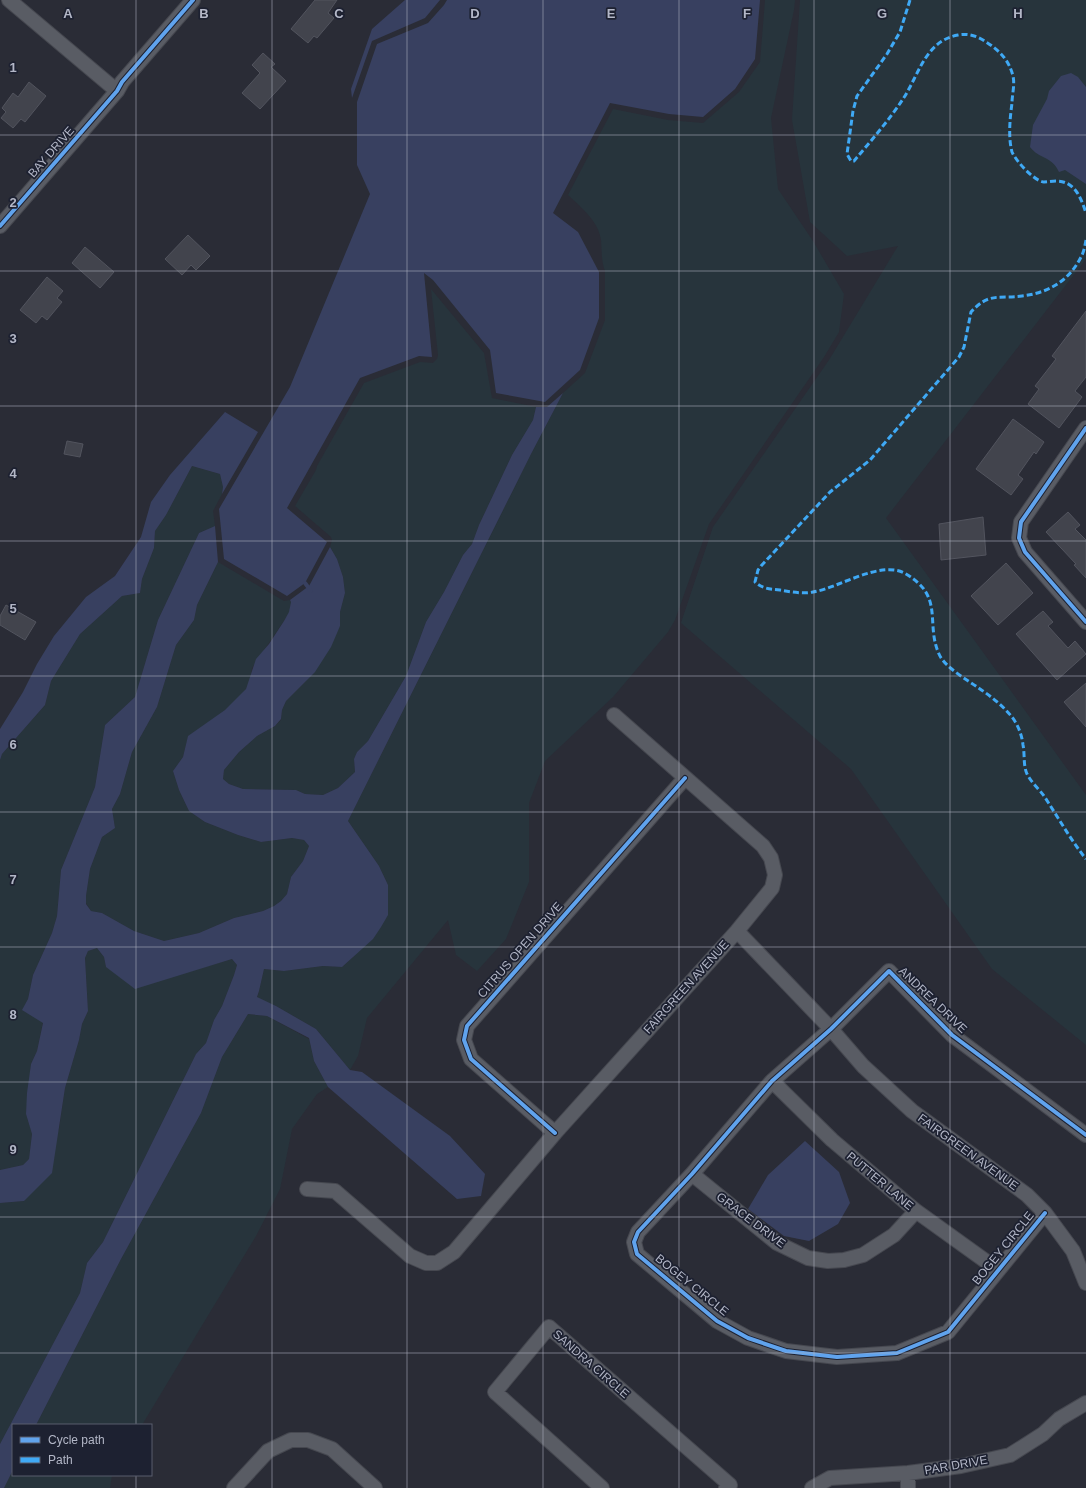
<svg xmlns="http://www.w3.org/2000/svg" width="1086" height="1488" font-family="Helvetica,sans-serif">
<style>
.green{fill:#27343c}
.water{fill:#384060}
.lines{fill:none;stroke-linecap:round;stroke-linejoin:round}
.stream{stroke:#384060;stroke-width:4}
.building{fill:#42444d;stroke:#52545e}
.minor-casing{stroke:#464850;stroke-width:16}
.minor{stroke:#595c64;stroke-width:14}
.quiet{stroke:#3fa9f5;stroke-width:3;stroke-dasharray:6 3;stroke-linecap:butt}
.cycleway-casing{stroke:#1d2131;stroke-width:6}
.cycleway{stroke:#60a3ed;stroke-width:4}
.grid{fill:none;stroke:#b3b7c7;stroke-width:1;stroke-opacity:0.55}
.labels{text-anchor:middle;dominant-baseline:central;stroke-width:3.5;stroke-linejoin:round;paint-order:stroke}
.street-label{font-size:12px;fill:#b3b7c7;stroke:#1d2131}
.grid-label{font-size:13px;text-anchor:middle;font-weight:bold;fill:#b3b7c7;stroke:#1d2131;stroke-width:3.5;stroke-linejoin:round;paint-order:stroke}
</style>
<rect width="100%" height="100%" fill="#2a2c36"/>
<path class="green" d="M765,0h30l-1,10 -23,108 7,71 35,52 31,53 -5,38 -15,25 -115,167 -34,96 -7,12 -55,65 -68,64 -16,42v79l-23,57 -29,32 -21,-16 -8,-35 -81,98 -9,38 -8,14 -34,-41 -40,-23 -19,-8 2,-7 5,-22 20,2 39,-5 19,1 12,-11 34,-56v-15l-9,-19 -31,-45 183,-367 32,-61 22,-20 20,-53v-49c-4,-10 -3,-20 -4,-31 -2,-18 -20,-33 -33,-45l45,-86 55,11 35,3 36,-31 21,-30z
M800,0h286v259l-200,259 200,277v250l-94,-76 -141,-200 -170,-146 32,-96 116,-167 69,-114 -51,10 -37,-34 -18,-102z
M431,289l53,64 8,45 44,9 -3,13 -21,35 -33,70 -7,19 -9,11 -19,37 -18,30 -20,54 -38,65 -11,11 -3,7 1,13 -17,16 -15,7 -18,-1 -9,-4 -53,-1 -14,-5 -6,-5 1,-9 15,-18 18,-16 18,-10 6,-6 1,-10 4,-9 19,-19 35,-56v-14l5,-19 -2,-16 -6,-18 -7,-12 2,-7 -1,-3 -36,-31 21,-36 1,-4 47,-83 56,-21 13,1 4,-4 1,-4z
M192,466l28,8 3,13 -1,7 -9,17 2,15 -16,7 -41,87 -23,77 -30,28 -10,62 -34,83 -4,46 -5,17 -19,42 -5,24 -5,11 20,12 -6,29 -6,13 -5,50 6,19 -3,26 -6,6 -23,5v-410l2,-6 43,-49 6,-24 29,-47 42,-38 18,-3 2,-14 12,-31 1,-17 11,-16z
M218,562l66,39 6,-1 1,2 -1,10 -38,56c-1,7 -2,14 -6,21 -13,19 -40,34 -58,48l-5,20 -10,14 6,19 10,21 16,11 33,13 23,7 31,-4 12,2 5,6 -6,15 -12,16 -4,17 -6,7 -7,5 -11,5 -29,7 -35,15 -35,8 -30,-10 -32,-18 -11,-2 -5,-8v-7l4,-27 12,-32 13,-9 -3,-19 8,-15 12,-42 25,-45 19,-62 18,-25 3,-15z
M97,948l7,9 2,10 74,7 52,-15 5,6 -3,10 -12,31 -8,14 -8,23 -10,11 -93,188 -16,21 -7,30 -80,151v-241l24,-2 35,-72 6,-41 14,-48 3,-16 6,-13 -3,-53 3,-7z
M248,1014l19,2 42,23 5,22 14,26 -11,7 -25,35 -12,60 -24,47 -114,189h-106l85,-166 80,-146 21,-56z
M13,1470v5h99l-2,13h-106z"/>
<path class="water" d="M405,0h35l-15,18 -53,23 -20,57 -1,-9 21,-60z
M447,0h313l-5,59 -20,30 -32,28 -34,-3 -59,-11 -57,110 25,19 21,40v46l-19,52 -35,32 -49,-9 -6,-43 -57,-70 -9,-7 8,84 -13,-1 -59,22 -73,130 40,34 -22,41 -18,13 -63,-37 -5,-50 71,-122 80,-193 -13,-29v-63l20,-58 51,-21 16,-18z
M1071,73l7,4 8,10v97l-21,-14 -6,2c-7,-16 -20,-13 -29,-25l3,-22 14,-26 2,-8 12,-15z
M563,393l-32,61 -183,367 31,45 9,19v30l-7,12 -8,12 -31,28 -19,-1 -39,5 -20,-2 -5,22 -2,6 19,9 40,23 34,41 12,2 88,64 35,38 -4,22 -24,3 -129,-112 -14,-26 -5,-23 -42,-22 -19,-2 -26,43 -21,56 -80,146 -85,166h-23v45l-9,18h-4v-44l80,-151 7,-30 16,-21 93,-188 10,-11 8,-23 8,-14 12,-31 3,-10 -5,-6 -97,30 -29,-22 -2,-10 -7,-9 -9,3 -3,7 3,53 -6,13 -3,16 -14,48 -13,85 -28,28 -24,2v-33l23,-5 6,-6 3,-25 -6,-20 1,-21 4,-29 6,-13 6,-28 -21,-13 6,-11 5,-24 19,-42 5,-17 4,-46 34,-83 10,-62 30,-28 23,-77 41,-87 16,-7 3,36 -21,43 -3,15 -18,25 -19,62 -25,45 -12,42 -8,15 3,19 -13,9 -12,32 -4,27v8l5,7 11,2 32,18 30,10 35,-8 35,-15 29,-7 11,-5 7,-5 6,-7 4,-17 12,-16 6,-15 -5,-6 -12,-2 -31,4 -23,-7 -33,-13 -16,-11 -10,-21 -6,-19 10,-14 5,-21 37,-26 21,-21 10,-30 13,-15 15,-23 5,-9 2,-10 -1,-2 19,-14 21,-39 7,12 6,18 2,16 -5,19v14l-9,21 -16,25 -29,29 -4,9 -1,9 -6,7 -18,10 -18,16 -15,18 -1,9 6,5 14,5 53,1 9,4 18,1 15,-7 17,-16 -1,-13 3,-7 11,-11 38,-65 20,-54 18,-30 19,-37 9,-11 7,-19 33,-70 21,-35 3,-13h11z
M225,412l33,20 -36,62 1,-7 -3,-13 -28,-8 -26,49 -11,16 -1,17 -12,31 -2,14 -18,3 -42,38 -29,47 -6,24 -43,49 -2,6v-31l23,-37 14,-28 17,-28 32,-39 29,-21 26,-39 10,-35 19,-27z
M805,1141l34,31 11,31 -12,21 -29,17 -25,-5 -36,-27 20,-34z"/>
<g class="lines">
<path class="stream" d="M305,583l6,8"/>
</g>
<path class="building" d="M315,0h22l-9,13 6,5 -17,20 -3,-2 -6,7 -17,-14z
M263,53l12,11 -4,3 15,14 -26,28 -18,-16 18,-20 -8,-8z
M29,82l17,14 -21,26 -4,-3 -8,9 -12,-10 5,-6 -4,-4 11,-15 5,4z
M188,235l22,21 -14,14 -5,-5 -9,10 -17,-16z
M85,247l29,25 -14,16 -28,-25z
M47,277l16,14 -6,7 5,4 -15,18 -5,-4 -6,7 -16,-13z
M1086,311v66l-11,14 7,6 -23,31 -31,-24 11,-15 -4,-3 21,-27 -4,-3z
M1013,419l31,23 -8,12 -2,-2 -16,23 5,4 -12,16 -35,-26z
M67,441l16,3 -3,13 -16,-3z
M1068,512l12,13 -5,4 11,11v38l-12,-13 2,-1 -30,-32z
M983,517l3,38 -45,5 -2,-36z
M1006,563l27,30 -35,32 -27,-29z
M6,605l30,17 -11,18 -25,-15v-9z
M1043,611l10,11 -5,4 20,22 7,-7 11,13 -29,26 -41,-46z
M1086,683v44l-22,-25z"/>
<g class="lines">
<defs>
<path id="minor" d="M9,0l108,91
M0,226l117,-135 5,-9 71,-82
M1086,428l-65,94 -2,16 6,14 61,70
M737,931l94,98 32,37 49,45 115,84 18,18 28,38 13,32
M772,1081l60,59 84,71 82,59
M555,1133l-84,-74 -7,-19 3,-14 218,-248
M692,1174l85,69 31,15 20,3 16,-1 19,-5 31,-20 22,-24
M307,1189l28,2 75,65 16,7h11l17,-11 101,-119 182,-202 35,-43 3,-13 -4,-17 -8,-12 -149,-131
M1045,1213l-97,119 -51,21 -60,4 -51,-6 -38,-13 -31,-17 -80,-67 -3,-12 4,-10 54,-58 80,-93 59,-52 58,-58 63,64 134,100
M908,1473v15
M234,1488l34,-37 23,-11h17l24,9 43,39
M602,1488l-107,-96 54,-65 181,158 -4,3
M812,1488l18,-10 78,-5 53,-7 49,-11 33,-21 16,-15 27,-16"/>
</defs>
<use href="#minor" class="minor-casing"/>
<use href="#minor" class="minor"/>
<path class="quiet" d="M910,0l-10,32 -13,22 -30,42 -4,15 -6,43 4,7h3c16,-19 36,-42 49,-62 16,-24 22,-58 55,-64 10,-2 20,1 28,7 13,8 23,18 27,34 2,9 -1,19 -1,27 -2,15 -4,34 0,49 4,9 22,29 32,30 4,0 8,-1 12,-1 19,0 25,17 30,32
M1086,240c-1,5 -2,12 -5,17 -12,24 -33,36 -59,39 -23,3 -33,-4 -51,16l-7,35 -5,10 -89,103 -40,32 -69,74 -3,4 -3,12c8,7 15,7 25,8 11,2 23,4 33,2 26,-4 68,-33 93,-18 39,23 19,49 33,80 6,14 29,26 41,35 12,8 23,17 32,28 6,8 10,18 11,28 2,10 0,20 4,29 4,8 12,15 17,22 14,21 26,43 42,63"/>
<defs>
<path id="cycleway" d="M0,226l117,-135 5,-9 71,-82
M1086,428l-65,94 -2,16 6,14 61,70
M555,1133l-84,-74 -7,-19 3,-14 218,-248
M1045,1213l-97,119 -51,21 -60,4 -51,-6 -38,-13 -31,-17 -80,-67 -3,-12 4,-10 54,-58 80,-93 59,-52 58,-58 63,64 134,100"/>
</defs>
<use href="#cycleway" class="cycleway-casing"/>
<use href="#cycleway" class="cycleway"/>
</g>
<path class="grid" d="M136,0v1425M272,0v1488M407,0v1488M543,0v1488M679,0v1488M814,0v1488M950,0v1488M0,135h1086M0,271h1086M0,406h1086M0,541h1086M0,676h1086M0,812h1086M0,947h1086M0,1082h1086M0,1217h1086M0,1353h1086M136,1475v13"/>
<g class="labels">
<g class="street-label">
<text transform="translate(51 152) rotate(-49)">BAY DRIVE</text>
<text transform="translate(520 950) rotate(-49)">CITRUS OPEN DRIVE</text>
<text transform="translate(686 987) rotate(-48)">FAIRGREEN AVENUE</text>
<text transform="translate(933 1000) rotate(44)">ANDREA DRIVE</text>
<text transform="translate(968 1152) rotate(36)">FAIRGREEN AVENUE</text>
<text transform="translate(880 1181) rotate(40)">PUTTER LANE</text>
<text transform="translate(751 1220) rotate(37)">GRACE DRIVE</text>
<text transform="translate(1003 1248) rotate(-51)">BOGEY CIRCLE</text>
<text transform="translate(692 1285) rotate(39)">BOGEY CIRCLE</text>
<text transform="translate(591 1364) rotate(41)">SANDRA CIRCLE</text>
<text transform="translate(956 1465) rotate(-10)">PAR DRIVE</text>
</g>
</g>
<g class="grid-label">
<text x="68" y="18">A</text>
<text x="204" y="18">B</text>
<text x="339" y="18">C</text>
<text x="475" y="18">D</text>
<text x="611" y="18">E</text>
<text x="747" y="18">F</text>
<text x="882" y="18">G</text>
<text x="1018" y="18">H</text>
<text x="13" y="72">1</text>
<text x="13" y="207">2</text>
<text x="13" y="343">3</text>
<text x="13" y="478">4</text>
<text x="13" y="613">5</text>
<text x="13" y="749">6</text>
<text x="13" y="884">7</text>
<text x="13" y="1019">8</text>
<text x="13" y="1154">9</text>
</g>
<rect x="12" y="1424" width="140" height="52" fill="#1d2131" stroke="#595d6d"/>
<rect x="20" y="1437" width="20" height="6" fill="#60a3ed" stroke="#595d6d"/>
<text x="48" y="1444" font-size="12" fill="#b3b7c7">Cycle path</text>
<rect x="20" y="1457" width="20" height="6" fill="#3fa9f5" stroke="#595d6d"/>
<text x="48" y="1464" font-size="12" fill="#b3b7c7">Path</text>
</svg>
